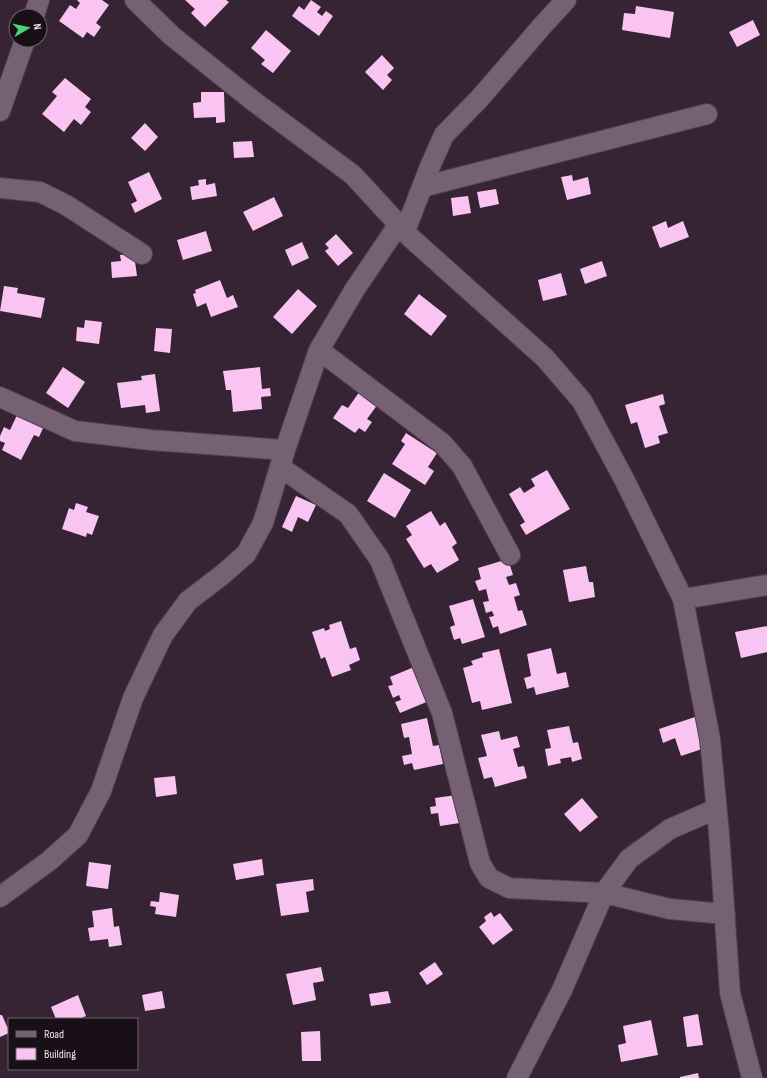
<svg xmlns="http://www.w3.org/2000/svg" width="767" height="1078" font-family="'Sofia Sans Condensed',sans-serif">
<style>
.building{fill:#f9c4f1}
.lines{fill:none;stroke-linecap:round;stroke-linejoin:round}
.street-casing{stroke:#4f3f4d;stroke-width:22}
.street{stroke:#766073;stroke-width:20}
</style>
<rect width="100%" height="100%" fill="#362334"/>
<path class="building" d="M77,0h25l7,5 -13,18 5,4 -7,10 -7,-5 -4,6 -24,-17 11,-16 6,4 4,-6z
M185,0h41l3,2 -24,25 -14,-14 4,-4z
M311,0l10,7 -4,5 5,4 4,-5 7,5 -14,20 -27,-20 7,-10 5,4z
M636,6l38,6 -4,26 -48,-8 2,-17 11,1z
M753,20l7,15 -23,12 -8,-15z
M266,30l25,21 -18,22 -12,-9 4,-4 -14,-12z
M382,55l12,13 -7,7 5,5 -9,10 -18,-18z
M65,78l26,21 -6,8 6,5 -10,13 -7,-6 -10,13 -22,-18 15,-18 -5,-4z
M201,92h23l1,30 -9,1v-6l-22,1 -1,-15 8,-1z
M145,123l13,14 -13,14 -14,-13z
M252,141l2,16 -20,1 -1,-16z
M149,172l13,27 -27,14 -4,-9 6,-3 -9,-19z
M572,175l1,6 15,-4 3,17 -24,6 -6,-23z
M206,179v6l9,-2 2,13 -25,4 -2,-13 9,-2 -1,-5z
M496,189l3,15 -19,4 -3,-16z
M468,196l3,17 -18,3 -2,-18z
M274,197l9,19 -30,15 -10,-19z
M666,221l2,7 15,-7 6,16 -29,11 -8,-21z
M206,231l6,20 -29,9 -6,-20z
M336,234l17,19 -15,13 -13,-15 4,-3 -4,-4z
M302,242l7,16 -17,8 -7,-16z
M134,254l3,22 -25,2 -1,-16 10,-1 -1,-6z
M602,261l5,15 -22,8 -5,-15z
M561,273l6,22 -24,6 -5,-21z
M220,280l7,18 6,-3 5,12 -27,10 -5,-14 -9,4 -4,-13 3,-1 -1,-3z
M4,286l14,2 -1,5 28,5 -4,20 -41,-7z
M298,289l19,17 -25,28 -19,-17z
M419,294l28,22 -16,20 -27,-22z
M85,320l17,2 -3,22 -23,-3 1,-14 7,1z
M156,328l16,1 -2,24 -16,-2z
M63,367l22,15 -17,26 -22,-15z
M260,367l2,22 8,-1 1,8 -10,1 1,12 -29,3 -2,-22h-5l-3,-19z
M155,374l5,37 -14,2 -1,-8 -24,3 -4,-25 25,-3 -1,-4z
M360,391l18,13 -11,15 5,3 -7,10 -6,-4 -4,5 -22,-15 9,-13 6,3z
M663,394l2,10 -6,2 9,27 -10,3 2,7 -15,5 -8,-26 -6,2 -6,-19z
M18,413l26,13 -5,11 -5,-2 -13,25 -19,-10 3,-7 -5,-2v-5l4,-9 6,3z
M406,433l31,20 -9,14 6,4 -9,14 -33,-21 13,-20 -4,-3z
M547,470l23,39 -44,26 -6,-10 5,-3 -16,-28 11,-7 4,6 11,-7 -4,-7z
M384,473l27,17 -16,28 -28,-17z
M296,496l20,9 -8,17 -10,-5 -6,15 -10,-5z
M76,503l12,4 -2,5 13,4 -7,19 -5,-2 -1,4 -24,-8 7,-21 5,2z
M431,511l9,15 5,-4 12,21 -5,4 7,13 -22,13 -6,-9 -7,4 -18,-29 6,-4 -6,-9z
M508,559l5,16 -7,2 3,8 7,-2 4,12 -6,2 4,14 4,-1 5,15 -27,9 -2,-8 -5,2 -4,-11 5,-1 -2,-5 -6,2 -3,-11 6,-1 -3,-12 -7,2 -4,-10 6,-2 -3,-11z
M586,566l3,16h4l2,15 -26,5 -6,-32z
M473,599l12,38 -23,7 -2,-6 -6,2 -4,-13 5,-2 -6,-19z
M341,621l9,28 6,-2 4,13 -11,5 2,5 -19,7 -7,-20 -4,2 -9,-27 12,-4 1,3 5,-2 -1,-4z
M767,626v26l-26,6 -6,-26z
M551,648l6,26 9,-2 3,15 -33,8 -2,-8 -7,2 -3,-11 7,-2 -4,-22z
M499,649l13,54 -30,7 -2,-9 -8,2 -9,-35 10,-3 -2,-4 12,-4 -1,-4z
M419,665l10,36 -29,12 -5,-11 6,-2 -2,-5 -6,3 -5,-12 5,-1 -3,-8z
M698,716l7,32 -24,8 -6,-18 -12,5 -4,-14z
M427,718l6,28 6,-1 4,19 -29,6 -2,-7 -8,2 -2,-9 10,-2 -3,-17 -5,1 -3,-14z
M569,726l4,17 5,-1 4,17 -10,3 -1,-5 -11,2 1,4 -13,3 -3,-17 6,-1 -4,-18z
M499,731l2,9 16,-4 3,11 -7,2 5,18 6,-1 3,12 -32,9 -3,-10 -8,2 -6,-21 9,-2 -6,-21z
M175,776l2,18 -21,3 -2,-19z
M456,795l4,28 -20,3 -2,-13 -7,1 -1,-7 6,-1 -1,-8z
M582,798l16,19 -18,15 -16,-18z
M262,859l2,16 -28,5 -3,-16z
M89,862l22,3 -3,24 -22,-3z
M313,879l1,11 -8,2 3,20 -28,4 -5,-32z
M160,892l19,3 -3,22 -21,-3 1,-7 -6,-1 1,-5 8,1z
M112,908l2,19 5,-1 3,19 -13,2 -1,-8 -18,2 -2,-13 6,-1 -2,-16z
M491,912l3,5 6,-4 13,17 -20,15 -14,-18 7,-6 -2,-4z
M435,962l8,12 -16,11 -8,-12z
M321,967l3,14 -11,2 3,17 -23,5 -7,-31z
M162,991l3,17 -20,3 -3,-16z
M388,991l3,12 -20,3 -2,-12z
M78,995l8,21 -7,3h-23l-5,-12z
M698,1014l5,31 -16,2 -4,-30z
M0,1015h2l7,16v2l-9,4z
M651,1020l7,35 -37,7 -3,-17 8,-2 -3,-17z
M320,1031l1,30h-19l-1,-29z
M698,1073l1,5h-19v-1z"/>
<g class="lines">
<defs>
<path id="street" d="M135,0l37,36 80,64 101,75 58,63 134,120 37,43 42,78 59,120 27,140 9,94 11,160 22,85
M34,16l5,-16
M0,111l25,-71
M422,187l285,-73
M0,188l40,4 26,13 76,49
M405,231l26,-67 13,-29 36,-37 63,-73 23,-25
M319,350l123,93 20,23 48,89
M0,397l75,34 76,9 134,10
M280,467l68,47 32,46 62,153 38,150 9,15 20,10 95,5 66,16 55,5
M683,599l84,-14
M0,897l49,-36 29,-26 23,-44 32,-93 30,-63 25,-34 34,-26 24,-21 17,-31 22,-73 34,-100 36,-61 44,-65
M517,1078l45,-88 42,-97 25,-34 41,-30 46,-20"/>
</defs>
<use href="#street" class="street-casing"/>
<use href="#street" class="street"/>
</g>
<rect x="8" y="1018" width="130" height="52" fill="#191017" stroke="#6f646d"/>
<rect x="16" y="1031" width="20" height="6" fill="#766073" stroke="#6f646d"/>
<text x="44" y="1038" font-size="12" fill="#efe2ed">Road</text>
<rect x="16" y="1048" width="20" height="12" fill="#f9c4f1" stroke="#6f646d"/>
<text x="44" y="1058" font-size="12" fill="#efe2ed">Building</text>
<g transform="translate(28 28) rotate(81)"><circle r="19" fill="#191017" stroke="#6f646d"/>
<path d="M0-3L7 15L0 10L-7 15Z" fill="#47d779"/>
<text y="-6" font-size="11" font-weight="bold" text-anchor="middle" fill="#efe2ed">N</text>
</g>
</svg>
